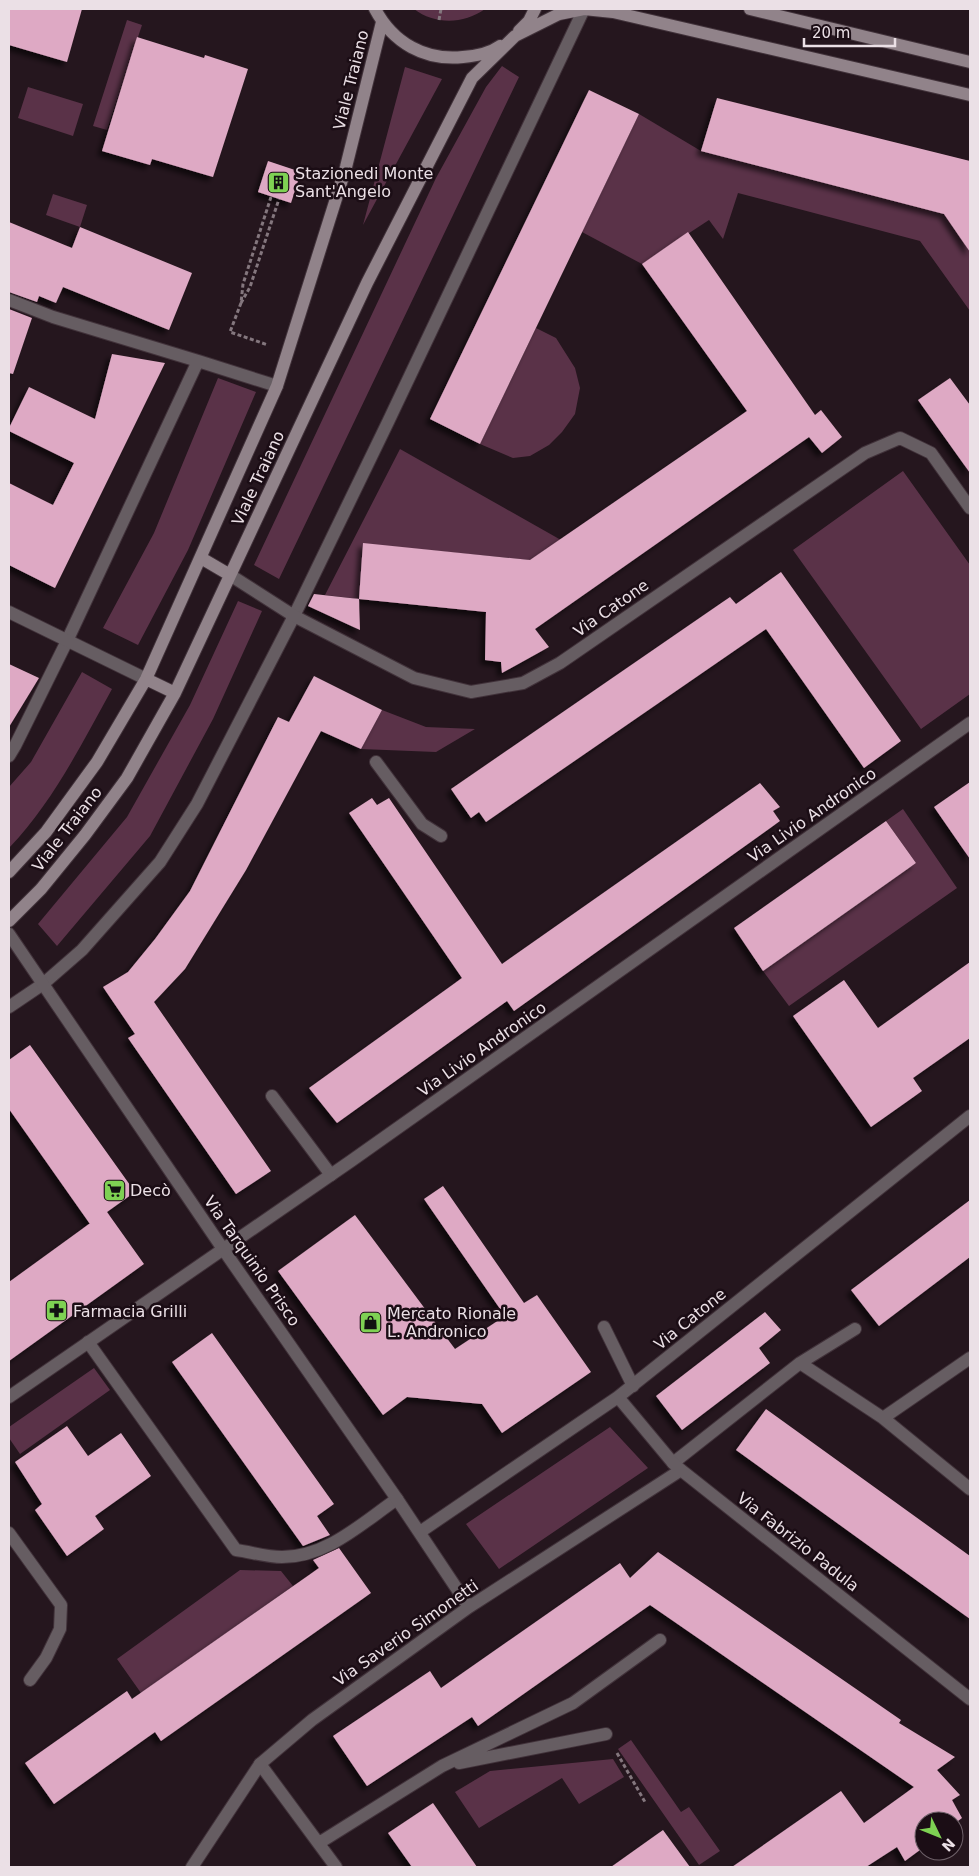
<svg xmlns="http://www.w3.org/2000/svg" width="979" height="1876" font-family="'DejaVu Sans',sans-serif">
<style>
.green{fill:#5a3248}
.building{fill:#dea9c4;filter:url(#shadow)}
.lines{fill:none;stroke-linecap:round;stroke-linejoin:round}
.service-casing{stroke:#41323a;stroke-width:14}
.pedestrian-casing{stroke:#41323a;stroke-width:14}
.minor-casing{stroke:#41323a;stroke-width:14}
.secondary-casing{stroke:#41323a;stroke-width:14}
.path{stroke:#84777e;stroke-width:3;stroke-dasharray:4 2.5;stroke-linecap:butt}
.service{stroke:#665d62;stroke-width:12}
.pedestrian{stroke:#665d62;stroke-width:12}
.minor{stroke:#665d62;stroke-width:12}
.secondary{stroke:#91838a;stroke-width:12}
.labels{text-anchor:middle;dominant-baseline:central;stroke-width:5;stroke-linejoin:round;paint-order:stroke}
.street-label{font-size:16px;fill:#ebe0e6;stroke:#1b0d15}
.poi-label{font-size:16px;fill:#ebe0e6;stroke:#1b0d15;text-anchor:start}
</style>
<defs>
<filter id="shadow"><feDropShadow dx="-4.5" dy="4.5" stdDeviation="2.5" flood-color="#0009"/></filter>
</defs>
<rect width="100%" height="100%" fill="#25161e"/>
<path class="green" d="M414,9h71c-21,15 -50,16 -71,0z
M127,20l15,5 -35,105 -14,-4z
M502,66l17,11 -240,502 -25,-14 182,-387 50,-91z
M405,67l37,12 -79,146z
M28,87l55,17 -10,32 -55,-18z
M639,114l62,37 243,63 26,38v59l-50,-70 -182,-48 -15,46 -14,-19 -67,44 -60,-32z
M53,194l34,11 -7,22 -34,-12z
M536,328l20,10 19,30 5,20 -5,26 -13,18 -13,13 -19,11 -17,2 -33,-14z
M218,378l38,14 -68,158 -50,95 -35,-17 51,-95z
M400,449l161,91 -31,20 -167,-16 -4,55 -34,-4z
M903,471l67,94v129l-49,35 -128,-179z
M238,601l24,10 -49,108 -63,117 -93,110 -19,-22 89,-107 63,-112z
M82,672l30,17c-31,56 -59,113 -103,159v-61l22,-25z
M382,710l44,17 49,2 -39,23 -75,-3z
M903,809l54,79 -168,118 -26,-35 153,-108 -30,-42z
M94,1368l16,22 -90,64 -11,-16v-11z
M610,1427l38,41 -149,101 -33,-45z
M240,1570l41,1 12,15 -152,107 -24,-34z
M631,1740l50,72 8,-5 31,44 -21,14 -81,-116z
M613,1759l11,18 -45,27 -17,-26 -83,50 -24,-36 35,-21z"/>
<path class="building" d="M9,9h73l-15,53 -58,-17z
M137,37l67,21 1,-3 43,14 -35,108 -61,-18 -2,6 -48,-14z
M589,90l50,24 -159,330 -50,-25z
M717,98l253,63v91l-26,-38 -243,-63z
M268,161l33,11 -10,31 -33,-11z
M9,222l63,26 8,-21 112,46 -23,57 -106,-43 -7,16 -17,-7 -2,6 -28,-10z
M688,232l127,183 6,-5 21,27 -20,16 -13,-16 -274,192 14,18 -47,26 -1,-11 -16,-2 1,-48 -127,-13 4,-56 167,17 217,-149 -105,-147z
M9,309l23,9 -19,56 -4,-1z
M112,354l53,9 -110,225 -46,-23v-82l44,22 21,-42 -65,-32v-3l20,-41 66,32z
M950,378l20,27v68l-52,-73z
M781,572l120,169 -37,27 -98,-139 -280,193 -7,-10 -8,6 -20,-29 279,-192 6,7z
M314,594l45,5 1,31 -52,-24z
M9,664l30,14 -30,49z
M314,676l68,34 -21,39 -40,-18 -75,139 -61,99 -31,33 117,169 -35,23 -108,-156 7,-4 -32,-47 25,-15 27,-33 35,-48 88,-174 11,5z
M970,782v77l-36,-52z
M760,783l20,24 -7,4 7,10 -266,190 -7,-10 -170,122 -28,-35 153,-110 -113,-165 23,-15 5,7 12,-7 113,166z
M886,821l30,42 -153,108 -29,-43z
M970,962v76l-57,40 9,13 -51,36 -78,-111 51,-36 34,48z
M30,1045l105,147 -28,20 37,52 -135,97v-79l91,-66 -10,8 -81,-115v-49z
M443,1186l81,117 13,-8 54,77 -89,61 -20,-29 -75,-7 -24,18 -105,-144 77,-56 100,134 50,-33 -81,-117z
M970,1200v57l-91,69 -28,-36z
M765,1312l16,18 -22,18 11,15 -88,67 -26,-34z
M212,1333l122,171 -17,12 13,19 -27,11 -131,-184z
M766,1409l204,147v63l-234,-169z
M67,1426l21,30 33,-23 30,43 -56,40 9,13 -37,27 -32,-46 7,-6 -27,-42z
M339,1548l32,45 -210,148 -6,-9 -101,72 -29,-41 102,-72 5,8 187,-131 -6,-8z
M658,1552l243,168 -2,3 56,34 -18,13 23,25 -8,5 10,18 -8,6v-3h-30v26l-19,14 -8,-14 -31,20h-134l109,-76 23,32 50,-36 -264,-182 -172,121 -6,-9 -105,69 -34,-50 97,-65 11,17 179,-125 10,15z
M433,1803l44,64h-65l-24,-34z
M663,1830l27,37h-79z"/>
<g class="lines">
<defs>
<path id="service" d="M9,300l44,17 145,44
M9,756l6,-10 52,-105 131,-280 79,25
M9,1007l34,-23 39,-34 78,-88 37,-58 97,-188 94,-194 196,-413
M272,1096l59,79
M604,1327l29,59
M88,1342l148,208c15,2 31,7 46,7 45,0 80,-34 115,-58
M800,1363l83,55 87,-60
M883,1418l87,71
M673,1463l127,-100 55,-34
M459,1763l147,-29
M260,1764l76,103
M319,1843l123,-77 131,-63 87,-63"/>
<path id="pedestrian" d="M376,762l46,62 19,12
M9,1533l52,72 -1,24 -14,29 -16,22"/>
<path id="minor" d="M230,575l64,41 120,62 57,14 52,-9 37,-20 305,-210 35,-15 31,15 39,55
M9,612l137,67
M9,934l214,315 174,250 72,108
M9,1397l342,-236 619,-438
M618,1397l55,66 8,7 289,229
M420,1532l198,-135 352,-281
M192,1867l68,-103 52,-44 157,-113 212,-137"/>
<path id="secondary" d="M375,9c18,34 50,52 88,48 13,-1 26,-3 37,-11
M750,9l220,53
M519,31l10,-10 6,-12
M201,558l29,17
M146,679l29,14
M9,872l37,-40 51,-70 49,-83 131,-293 69,-219 36,-145
M9,921l32,-32 44,-54 42,-57 48,-85 192,-410 105,-205 43,-42 44,-22 25,-5 29,3 357,83"/>
</defs>
<use href="#service" class="service-casing"/>
<use href="#pedestrian" class="pedestrian-casing"/>
<use href="#minor" class="minor-casing"/>
<use href="#secondary" class="secondary-casing"/>
<path class="path" d="M439,20l2,-11
M271,197l-28,87 -2,19 9,-16 29,-88
M241,303l-11,29 38,13
M617,1753l28,49"/>
<use href="#service" class="service"/>
<use href="#pedestrian" class="pedestrian"/>
<use href="#minor" class="minor"/>
<use href="#secondary" class="secondary"/>
</g>
<defs>
<symbol id="building-square" viewBox="-11 -11 22 22"><rect x="-9" y="-9" width="18" height="18" rx="4" fill="#7ed153" stroke="#1b0d15"/><path d="M-4-6H4V6H1V3H-1V6H-4ZM-2.5-4.3h1.7v1.8h-1.7ZM.8-4.3h1.7v1.8H.8ZM-2.5-1h1.7V.8h-1.7ZM.8-1h1.7V.8H.8Z" fill="#111"/></symbol>
<symbol id="supermarket-square" viewBox="-11 -11 22 22"><rect x="-9" y="-9" width="18" height="18" rx="4" fill="#7ed153" stroke="#1b0d15"/><path d="M-6-5.5h2.5l.6 2H6L4.5 2H-2.5L-4.4-4H-6ZM-1.5 3.2a1.3 1.3 0 1 0 .1 0ZM3 3.2a1.3 1.3 0 1 0 .1 0Z" fill="#111"/></symbol>
<symbol id="pharmacy-square" viewBox="-11 -11 22 22"><rect x="-9" y="-9" width="18" height="18" rx="4" fill="#7ed153" stroke="#1b0d15"/><path d="M-2-6h4v4h4v4h-4v4h-4v-4h-4v-4h4Z" fill="#111"/></symbol>
<symbol id="shop-square" viewBox="-11 -11 22 22"><rect x="-9" y="-9" width="18" height="18" rx="4" fill="#7ed153" stroke="#1b0d15"/><path d="M-5-2.5h2.3a2.7 3.5 0 0 1 5.4 0H5L5.5 6h-11ZM-1.5-2.5h3a1.5 2.3 0 0 0-3 0Z" fill="#111"/></symbol>
</defs>
<g fill-rule="evenodd">
<use href="#building-square" x="266" y="170" width="25" height="25"/>
<use href="#supermarket-square" x="102" y="1178" width="25" height="25"/>
<use href="#pharmacy-square" x="44" y="1298" width="25" height="25"/>
<use href="#shop-square" x="358" y="1310" width="25" height="25"/>
</g>
<g class="labels">
<g class="street-label">
<text transform="translate(351 80) rotate(-76)">Viale Traiano</text>
<text transform="translate(258 478) rotate(-65)">Viale Traiano</text>
<text transform="translate(611 608) rotate(-35)">Via Catone</text>
<text transform="translate(812 815) rotate(-35)">Via Livio Andronico</text>
<text transform="translate(67 829) rotate(-52)">Viale Traiano</text>
<text transform="translate(482 1049) rotate(-35)">Via Livio Andronico</text>
<text transform="translate(252 1261) rotate(55)">Via Tarquinio Prisco</text>
<text transform="translate(690 1319) rotate(-39)">Via Catone</text>
<text transform="translate(798 1542) rotate(38)">Via Fabrizio Padula</text>
<text transform="translate(406 1633) rotate(-35)">Via Saverio Simonetti</text>
</g>
<g class="poi-label">
<text x="295" y="173">Stazionedi Monte<tspan x="295" dy="18">Sant'Angelo</tspan></text>
<text x="130" y="1190">Decò</text>
<text x="73" y="1311">Farmacia Grilli</text>
<text x="387" y="1313">Mercato Rionale<tspan x="387" dy="18">L. Andronico</tspan></text>
</g>
</g>
<rect width="979" height="1876" fill="none" stroke="#ebe0e6" stroke-width="20"/>
<g transform="translate(939 1836) rotate(133)"><circle r="24" fill="#1b0d15" stroke="#6e6169"/>
<path d="M0-4L9 19L0 12L-9 19Z" fill="#7ed153"/>
<text y="-8" font-size="14" font-weight="bold" text-anchor="middle" fill="#ebe0e6">N</text>
</g>
<path d="M804 38v8h91v-8" fill="none" stroke="#ebe0e6" stroke-width="2.5"/>
<text x="812" y="38" font-size="15" fill="#ebe0e6" stroke="#1b0d15" stroke-width="4" paint-order="stroke">20 m</text>
</svg>
